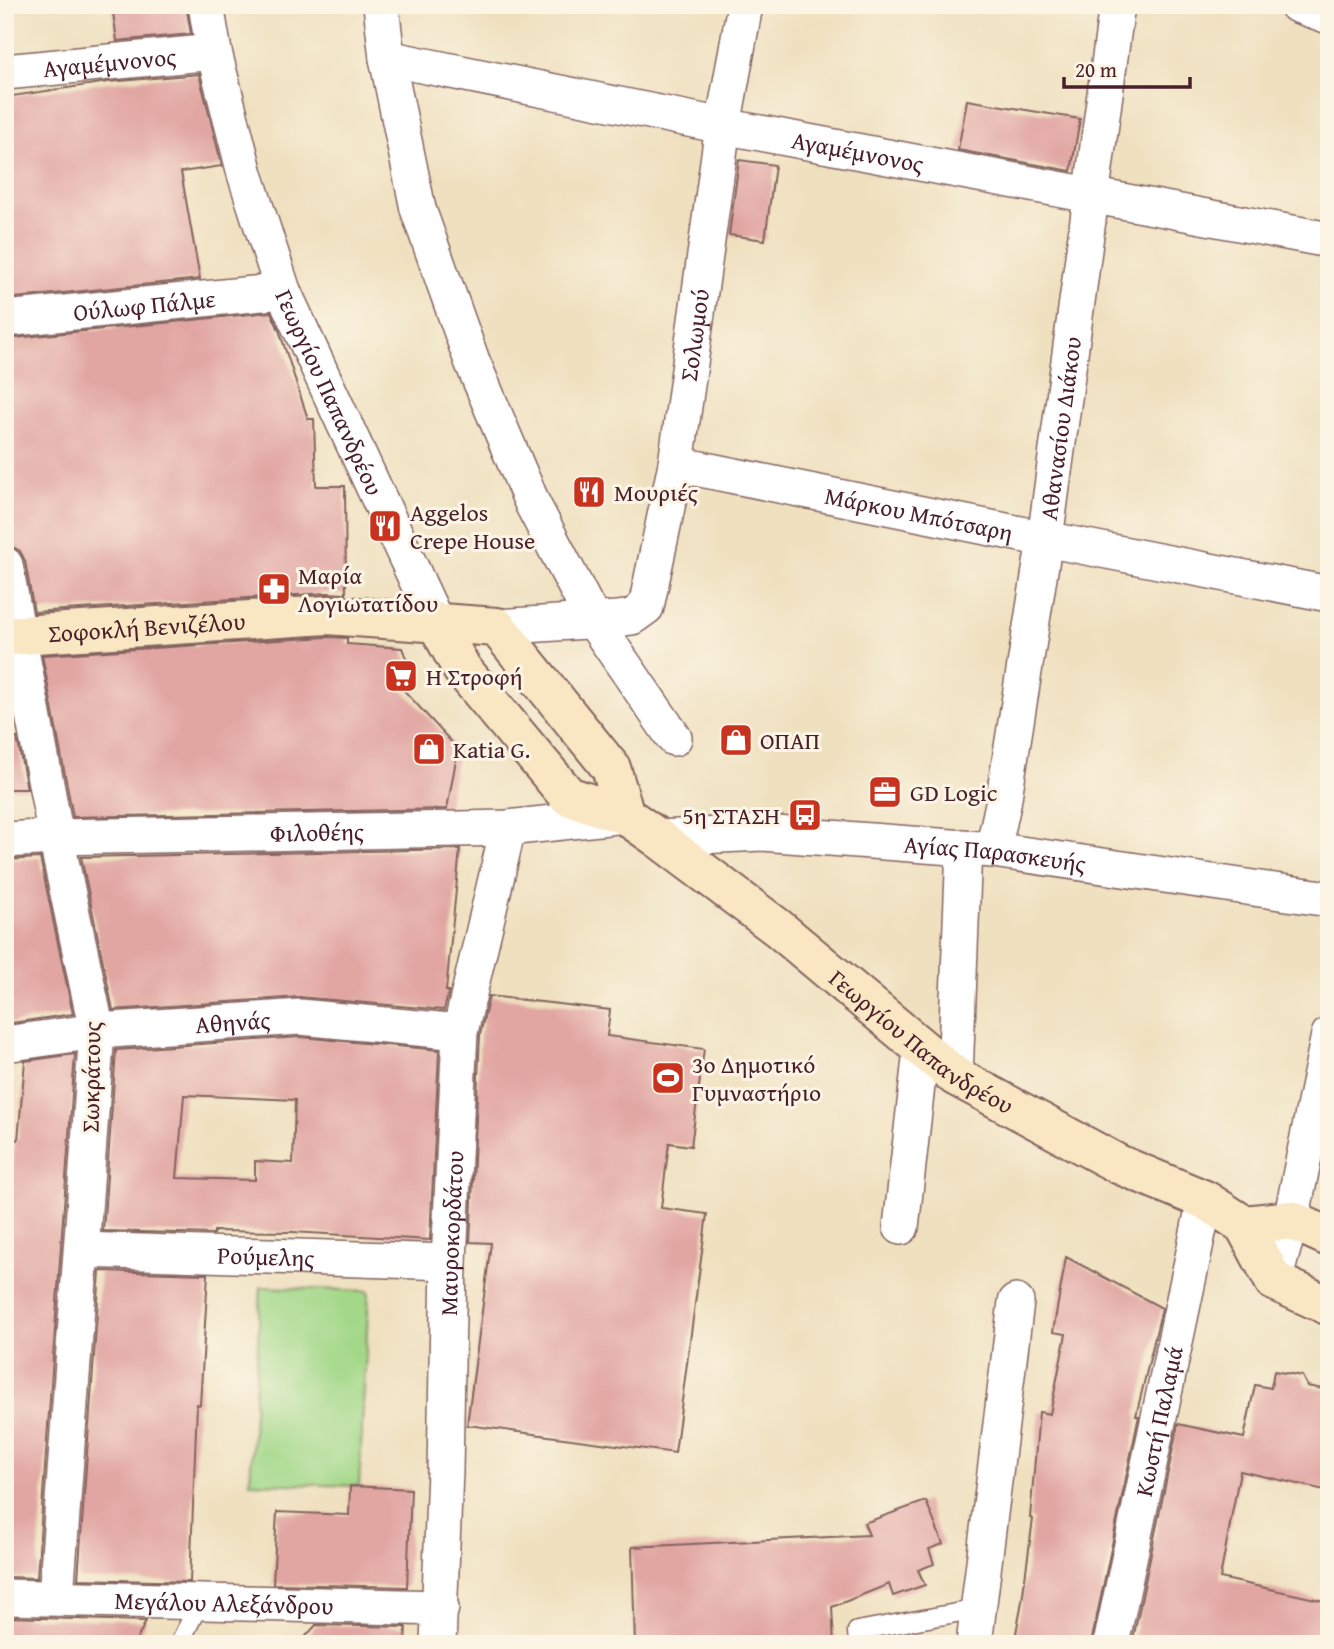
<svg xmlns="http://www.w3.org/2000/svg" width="1334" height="1649" font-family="'Gentium Book Plus',serif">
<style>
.green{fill:#a3d889;stroke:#767c5a;stroke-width:2}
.building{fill:#e1a5a2;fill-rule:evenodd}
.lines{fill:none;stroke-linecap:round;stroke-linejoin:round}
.lane-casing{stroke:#84635f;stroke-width:21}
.street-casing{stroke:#84635f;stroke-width:38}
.secondary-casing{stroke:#84635f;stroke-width:42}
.lane{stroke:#fff;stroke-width:18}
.street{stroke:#fff;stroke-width:35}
.secondary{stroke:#f9e7c3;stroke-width:38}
.labels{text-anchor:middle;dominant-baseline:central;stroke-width:6;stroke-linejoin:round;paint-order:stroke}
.street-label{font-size:24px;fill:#4a1f2b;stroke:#fcf5e5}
.poi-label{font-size:24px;fill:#4a1f2b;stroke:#fcf5e5;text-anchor:start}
</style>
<rect width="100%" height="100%" fill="#fcf5e5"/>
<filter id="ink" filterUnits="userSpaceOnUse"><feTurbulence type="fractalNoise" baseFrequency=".0143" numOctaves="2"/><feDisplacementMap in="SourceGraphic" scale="14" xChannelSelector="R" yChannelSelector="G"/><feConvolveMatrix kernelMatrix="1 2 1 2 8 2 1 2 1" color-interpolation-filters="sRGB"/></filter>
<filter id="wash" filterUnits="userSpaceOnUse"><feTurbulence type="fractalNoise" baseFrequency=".00686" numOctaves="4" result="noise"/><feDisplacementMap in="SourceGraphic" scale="28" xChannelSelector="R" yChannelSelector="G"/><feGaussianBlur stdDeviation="1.57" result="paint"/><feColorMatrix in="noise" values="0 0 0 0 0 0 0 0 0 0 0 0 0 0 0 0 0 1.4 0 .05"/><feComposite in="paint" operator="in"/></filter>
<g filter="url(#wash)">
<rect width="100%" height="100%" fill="#efe0bf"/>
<path class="green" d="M261,1287l108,4 -10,195 -109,-3z"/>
<g id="blocks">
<path class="building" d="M112,5h74l5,29 -74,7z
M199,74l23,92 -41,6 19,107 -195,20v-202l103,-15z
M967,100l113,19 -9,52 -113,-21z
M739,160l36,5 -10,75 -36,-5z
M271,312l8,18 29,89h6l2,67h29l1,108 -20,-1 -292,19 -9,-51 -5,-10 -9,-5 -6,-33v-174z
M327,637l20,1v6l55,4 12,30 -16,6 60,65 -11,60 -374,8 -31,-162z
M5,738h12l10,51h-22z
M460,849l-14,142h3l-5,19 -145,-13 -186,13 -32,-153z
M40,858l33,156 -68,10v-164z
M489,996l121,14 -3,26 97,13 -13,97 -22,-3 -8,65 46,6 -32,239 -208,-28 24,-182 -21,-1 10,-207z
M300,1037l139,13 -9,190 -138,-8 -78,-1v3l-111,-3 13,-181zM184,1095l111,5 -2,63 -38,-2v19l-78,-2z
M75,1054l-38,524 -32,-1v-416l8,1 2,-23 3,1 7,-79z
M1066,1257l96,51 -26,108h3l-48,228h-77l8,-43 11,-82 -3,-1 9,-106 11,2 16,-80 -13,-2z
M100,1271l108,3 -8,131 -3,-1 -7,178 -112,-3z
M1274,1371l28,5 5,10 22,4v101l-89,-20 -20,107 109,24v42h-197l46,-220 66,14 11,-53 16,3z
M350,1486l61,3 -4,98 -134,-3 4,-72 72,3z
M926,1501l17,43 -14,5 5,15 -16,6 7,15 -32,11 -4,-12 -57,23 2,37h-199l-3,-97 237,-12 -5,-12z
M5,1617l141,4 -11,23h-130z
M316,1625l90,2 -1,17h-106z"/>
</g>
</g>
<g filter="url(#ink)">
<use href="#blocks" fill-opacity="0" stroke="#84635f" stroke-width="2"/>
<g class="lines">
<defs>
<path id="lane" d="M179,1644l21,-42
M858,1644l-1,-13 121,-22"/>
<g id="street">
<path id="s1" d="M206,5l8,47 31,122 38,117 153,331"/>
<path d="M381,5l6,53 31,151 54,152 61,144 60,115 81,118"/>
<path d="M1297,5l32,11"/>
<path id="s2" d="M387,58l336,68 606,114"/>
<path id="s3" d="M5,72l209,-20"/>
<path id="s4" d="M5,319l278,-28"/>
<path id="s5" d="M676,464l369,75 284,55"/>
<path d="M5,565l51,272 41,194 -41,566"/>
<path id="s6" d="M497,627l120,-8 15,-2 14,-10 30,-143 47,-338 22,-121"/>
<path id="s7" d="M658,838l104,-5 231,17 336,49"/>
<path id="s8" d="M5,840l51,-3 452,-9 117,-13"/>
<path id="s9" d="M993,850l10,-46 42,-265 72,-534"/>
<path id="s10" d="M5,1044l92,-13 203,-14 160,15"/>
<path d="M955,1076l9,-229"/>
<path d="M901,1227l20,-177"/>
<path id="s11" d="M82,1250l367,12"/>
<path d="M1274,1281l17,-61 38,-185"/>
<path id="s12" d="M5,1597l436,11"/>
<path id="s13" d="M438,1644l7,-173 4,-209 11,-230 48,-204"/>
<path d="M974,1644l42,-342"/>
<path id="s14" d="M1111,1644l94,-444"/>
</g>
<g id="secondary">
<path id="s15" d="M436,622l26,47 106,127 57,19 33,23 120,90 177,148 163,88 87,36 39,25 30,56 55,25"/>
<path id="s16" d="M5,636l322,-21 170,12 114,141 14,47"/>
<path d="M1244,1225l47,-5 38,17"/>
</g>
</defs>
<use href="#lane" class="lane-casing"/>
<use href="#street" class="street-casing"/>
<use href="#secondary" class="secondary-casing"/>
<use href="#lane" class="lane"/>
<use href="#street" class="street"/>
<use href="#secondary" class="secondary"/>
</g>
</g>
<defs>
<symbol id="restaurant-square" viewBox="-11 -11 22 22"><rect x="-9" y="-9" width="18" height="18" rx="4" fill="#c8321e" stroke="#fcf5e5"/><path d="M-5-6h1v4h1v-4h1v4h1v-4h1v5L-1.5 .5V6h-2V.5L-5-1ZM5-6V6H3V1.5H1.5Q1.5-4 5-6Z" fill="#fff"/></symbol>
<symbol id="pharmacy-square" viewBox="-11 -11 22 22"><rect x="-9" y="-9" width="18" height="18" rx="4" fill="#c8321e" stroke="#fcf5e5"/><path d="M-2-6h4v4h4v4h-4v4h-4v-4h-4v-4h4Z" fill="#fff"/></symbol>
<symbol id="supermarket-square" viewBox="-11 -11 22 22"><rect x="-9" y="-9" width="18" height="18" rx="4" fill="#c8321e" stroke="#fcf5e5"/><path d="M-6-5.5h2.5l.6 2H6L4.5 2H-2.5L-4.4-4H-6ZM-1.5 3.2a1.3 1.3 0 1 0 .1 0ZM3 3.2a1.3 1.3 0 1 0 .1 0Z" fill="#fff"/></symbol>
<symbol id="shop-square" viewBox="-11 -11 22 22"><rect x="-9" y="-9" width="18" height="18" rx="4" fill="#c8321e" stroke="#fcf5e5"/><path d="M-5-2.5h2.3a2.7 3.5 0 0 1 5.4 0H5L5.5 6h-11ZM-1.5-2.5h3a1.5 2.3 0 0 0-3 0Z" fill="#fff"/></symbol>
<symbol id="office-square" viewBox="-11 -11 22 22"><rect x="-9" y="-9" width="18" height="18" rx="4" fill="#c8321e" stroke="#fcf5e5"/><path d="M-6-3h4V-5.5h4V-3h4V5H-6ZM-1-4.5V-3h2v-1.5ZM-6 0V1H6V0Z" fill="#fff"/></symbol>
<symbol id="bus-square" viewBox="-11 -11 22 22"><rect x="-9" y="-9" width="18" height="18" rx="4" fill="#c8321e" stroke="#fcf5e5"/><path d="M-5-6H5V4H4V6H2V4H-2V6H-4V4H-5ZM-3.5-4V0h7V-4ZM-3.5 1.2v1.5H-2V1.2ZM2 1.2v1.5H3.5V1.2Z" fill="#fff"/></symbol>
<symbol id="stadium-square" viewBox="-11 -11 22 22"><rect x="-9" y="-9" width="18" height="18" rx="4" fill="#c8321e" stroke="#fcf5e5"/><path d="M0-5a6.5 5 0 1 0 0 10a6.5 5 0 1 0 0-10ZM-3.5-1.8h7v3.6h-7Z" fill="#fff"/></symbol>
</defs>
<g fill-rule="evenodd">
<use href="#restaurant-square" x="570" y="473" width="38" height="38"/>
<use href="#restaurant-square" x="366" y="507" width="38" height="38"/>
<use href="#pharmacy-square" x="255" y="570" width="38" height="38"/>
<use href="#supermarket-square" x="382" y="657" width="38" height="38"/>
<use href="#shop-square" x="717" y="721" width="38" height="38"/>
<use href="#shop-square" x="410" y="730" width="38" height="38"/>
<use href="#office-square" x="866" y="773" width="38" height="38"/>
<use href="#bus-square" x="786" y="796" width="38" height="38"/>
<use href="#stadium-square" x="649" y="1059" width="38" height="38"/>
</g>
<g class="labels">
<g class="street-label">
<text stroke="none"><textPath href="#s3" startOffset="105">Αγαμέμνονος</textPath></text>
<text stroke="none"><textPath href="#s2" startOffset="480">Αγαμέμνονος</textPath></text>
<text stroke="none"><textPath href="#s4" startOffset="140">Ούλωφ Πάλμε</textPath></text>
<text stroke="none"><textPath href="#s6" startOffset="429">Σολωμού</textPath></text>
<text stroke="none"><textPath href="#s1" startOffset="408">Γεωργίου Παπανδρέου</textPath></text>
<text stroke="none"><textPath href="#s9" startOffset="427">Αθανασίου Διάκου</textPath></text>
<text stroke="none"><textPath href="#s5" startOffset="248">Μάρκου Μπότσαρη</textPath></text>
<text stroke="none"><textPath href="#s16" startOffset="142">Σοφοκλή Βενιζέλου</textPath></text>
<text stroke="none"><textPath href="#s8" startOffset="312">Φιλοθέης</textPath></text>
<text stroke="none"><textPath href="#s7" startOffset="338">Αγίας Παρασκευής</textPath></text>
<text stroke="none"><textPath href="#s10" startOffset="229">Αθηνάς</textPath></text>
<text stroke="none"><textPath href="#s15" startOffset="653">Γεωργίου Παπανδρέου</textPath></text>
<text transform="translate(91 1077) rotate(-89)">Σωκράτους</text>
<text stroke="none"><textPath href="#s13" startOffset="411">Μαυροκορδάτου</textPath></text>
<text stroke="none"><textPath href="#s11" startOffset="184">Ρούμελης</textPath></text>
<text stroke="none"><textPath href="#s14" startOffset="228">Κωστή Παλαμά</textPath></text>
<text stroke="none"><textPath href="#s12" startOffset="219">Μεγάλου Αλεξάνδρου</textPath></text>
</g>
<g class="poi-label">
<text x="614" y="492">Μουριές</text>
<text x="410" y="512">Aggelos<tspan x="410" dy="28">Crepe House</tspan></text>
<text x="298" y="575">Μαρία<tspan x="298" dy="28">Λογιωτατίδου</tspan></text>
<text x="426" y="676">Η Στροφή</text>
<text x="760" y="740">ΟΠΑΠ</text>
<text x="453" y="749">Katia G.</text>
<text x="910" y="792">GD Logic</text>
<text x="780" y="815" text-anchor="end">5η ΣΤΑΣΗ</text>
<text x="692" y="1064">3ο Δημοτικό<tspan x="692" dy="28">Γυμναστήριο</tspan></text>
</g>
</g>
<rect width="1334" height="1649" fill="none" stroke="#fcf5e5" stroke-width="28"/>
<path d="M1064 77v10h126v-10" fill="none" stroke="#4a1f2b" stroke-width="3.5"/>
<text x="1075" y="77" font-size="21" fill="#4a1f2b" stroke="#fcf5e5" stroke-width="5" paint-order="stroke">20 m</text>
</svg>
